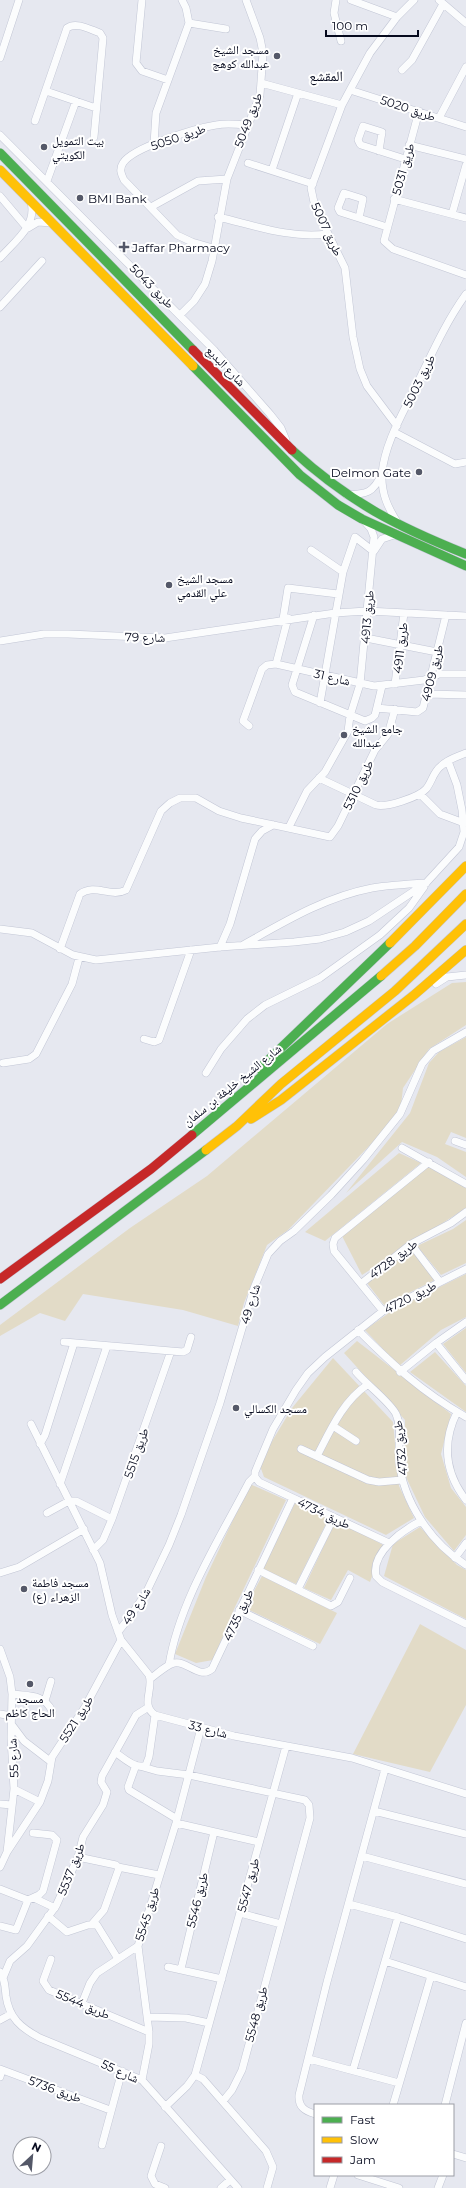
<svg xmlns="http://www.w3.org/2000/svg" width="466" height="2188" font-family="Montserrat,'Noto Naskh Arabic',sans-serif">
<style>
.green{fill:#e2dbc7}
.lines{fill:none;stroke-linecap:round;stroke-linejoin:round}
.street-casing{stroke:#c2c6d5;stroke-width:8}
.fast-casing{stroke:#c2c6d5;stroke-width:10}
.slow-casing{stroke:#c2c6d5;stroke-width:10}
.jam-casing{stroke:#c2c6d5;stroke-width:10}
.street{stroke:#fbfcfd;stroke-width:7}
.fast{stroke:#4caf50;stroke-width:9}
.slow{stroke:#ffc107;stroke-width:9}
.jam{stroke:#c62828;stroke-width:9}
.poi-dot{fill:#545868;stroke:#fff;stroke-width:1.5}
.labels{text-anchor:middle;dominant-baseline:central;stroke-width:4;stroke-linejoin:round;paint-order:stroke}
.poi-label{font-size:12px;fill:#060a1e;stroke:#fff;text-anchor:start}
.street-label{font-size:12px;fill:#060a1e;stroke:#fff}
.quarter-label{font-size:14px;fill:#060a1e;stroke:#fff}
</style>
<rect width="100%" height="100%" fill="#e6e8f0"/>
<path class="green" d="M466,982v43l-37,24 -26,39 -3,26 -112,116 -21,15 -23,58 -6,23 -55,-16 -100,-16 -18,27 -25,-8 -40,23v-11l130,-97 77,-52 180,-152 65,-41z
M466,1037v101l-15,-6 -6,12 21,8v25l-29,-20 -35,-15 -56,51 64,-80 19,-50 10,-11z
M399,1153l22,10 -96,78 -20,-9z
M429,1166l37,22v20l-104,67 -20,-39z
M466,1220v43l-25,12 -24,-29 36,-17z
M408,1246l27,34 -51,25 -17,-22z
M466,1274v43l-25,13 -42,36 -34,-36 28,-20z
M466,1328v45l-23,-29z
M357,1341l94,73 -10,40 10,34 15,19v28l-12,16 -29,-34 -20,-42v-55l-61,-67z
M435,1352l31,34v26l-56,-40z
M333,1358l60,64 6,64 15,32 -28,17 -122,-58 -5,-14 33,-55z
M250,1484l36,16 -51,107 -22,53 -17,3 -21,-9 31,-77z
M295,1503l34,15 -33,66 -33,-15z
M337,1518l46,27 -13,37 -22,-12 -17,30 -27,-12z
M420,1527l37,38 9,5v49l-82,-43 9,-32z
M262,1576l75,37 -17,31 -75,-36z
M420,1624l46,26v55l-36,67 -77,-18z"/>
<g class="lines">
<defs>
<path id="street" d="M142,0l-6,63 6,8 26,9
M336,0l-2,13 7,28
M351,0l46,17
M439,0l27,23
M189,23l37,6
M0,58l19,-58
M402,70l10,-10 31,-56
M261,83l81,22
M350,90l116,37
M46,91l50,17
M419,111l-35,130 9,8 73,26
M439,118l27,-51
M35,121l32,-93c9,-7 24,2 33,5l3,5 -9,99
M0,135l214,215 56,64 11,14 5,12
M154,144l2,-31 33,-90 -3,-15 -4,-8
M409,145l57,14
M379,151l3,-19 -19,-6 -5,14 2,4 1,1 44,14
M248,163l65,21
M272,170l26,-77
M47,181l29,-80
M0,196l27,32
M394,199l72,19
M151,207l47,-26 29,-2
M452,214l14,-49
M218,217c35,8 73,22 109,17
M359,218l4,-19 -19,-6 -6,15 2,4 47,15
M28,228l10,-6 14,1
M213,248l-21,-6 -15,-7 -53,-55c-3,-6 -5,-11 -1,-17 10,-16 74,-35 93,-38 10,-2 20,-1 30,0
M0,258c15,-17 37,-32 31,-56
M0,307l42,-46
M180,315l14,-14 11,-17 7,-23 15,-82 33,-84 3,-42 -3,-15 -14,-38
M397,426l-30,-40 -7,-17 -7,-32 -8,-69 -30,-61 -4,-19 31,-83 8,-15 20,-37 27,-36 17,-17
M394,432l61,32 11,-2
M347,495c20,-1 26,-2 35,-21
M399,525c-11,-17 -18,-31 -17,-52 3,-30 20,-58 33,-85 16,-32 30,-65 51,-94
M311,550l32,22
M374,551l8,-12 12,-4
M314,615l-22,70 3,7 70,29 7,-3 3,-3 7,-29
M283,619l5,-31 50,6
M366,638l71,14
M0,641l44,-7h24l97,4 170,-25 32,-2 99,5
M276,664l12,-46
M395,684l9,-71
M428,694l38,1
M320,703l23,-131 12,-35 18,14
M377,708l40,4 6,-4 23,-93
M249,726l-6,-5 19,-52 5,-4 9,-1 98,22 50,-6 15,-6h27
M319,778l57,27c10,3 43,-8 50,-16 6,-7 7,-17 15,-23 7,-7 16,-9 25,-13
M420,794l20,20 24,9
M289,827l18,-36 18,-19 23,-41 2,-15 10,-32 14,-147 -3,-8 -6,-7
M0,929l32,4 41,22 23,5 124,-13 74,-5 26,-3 25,-7 24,-11 57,-38 33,-36 5,-15 -2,-22 -5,-25 -9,-24
M243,945c41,-23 82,-48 129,-57 18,-3 36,-4 54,-5
M220,947l10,-23 25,-85 7,-8 11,-6
M60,949l20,-55c15,-11 31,4 46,-4l35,-79 9,-8 10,-5h16l23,13 22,7 89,19 8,-11 37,-76 13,-16 7,-25
M436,984l11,-7 19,-2
M144,1039l10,3 5,-2 32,-90
M3,1063l26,-4 7,-5 36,-70 7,-26
M206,1073l15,-24 26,-30 18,-14 55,-27 60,-43 29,-27 15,-21
M455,1141l11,4
M402,1148l64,36
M411,1244l29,38
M362,1283l49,-39 40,-21 15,-11
M383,1311l-49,-60 -1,-7 2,-6 94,-76
M358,1330c36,36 64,62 108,87
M64,1342l119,10 4,-2 4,-13
M436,1343l30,37
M356,1372c10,12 34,30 40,42 6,13 2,31 3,46 4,42 32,83 67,105
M400,1372l36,-29 30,-21
M457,1412c-15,31 -12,61 9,88
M31,1424l69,139 12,52 9,25 28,35c5,14 -9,30 6,40l79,21 118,22 114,36
M333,1426l23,15
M40,1444l5,-9 29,-92
M301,1449l67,31 11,2 23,-2
M317,1456c13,-25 26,-55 50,-71
M60,1484l47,-138
M47,1513l22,-12h7l36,18
M421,1521c-18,9 -50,31 -45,55l6,6 84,42
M389,1543l-130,-61 -4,-5v-5l18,-43 23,-39 12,-17 17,-16 58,-46 83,-42
M93,1550l10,-10 9,-21 59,-168
M455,1558l11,-15
M258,1570l73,36 7,-4 12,-24
M0,1573l19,-6 65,-38
M298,1589l36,-72
M239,1610l74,36
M118,1632l11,-14 17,-25 23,-48 12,-30 39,-112 34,-115 14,-34 12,-13 14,-10 37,-36 32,-35 37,-46 22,-50 11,-13 33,-19
M0,1649l10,28 2,17 -1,44 3,51 -7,63 -7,15
M169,1665c10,-63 51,-127 80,-183l6,-6
M150,1679c7,-5 16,-14 24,-16 13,-3 25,17 38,6l81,-171
M12,1694c17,2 32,0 40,17
M45,1701l6,-20
M0,1714l12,2
M12,1725l12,16 26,20
M115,1752c7,5 22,19 31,13l3,-8 6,-42
M136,1765l-8,22 1,3 48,29
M143,1767l14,4 32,4 116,25 4,5 1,13 -68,252 -10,20 -9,11
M14,1789l26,13
M0,1804l12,1
M374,1811l92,23
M176,1823l83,19
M7,1852l33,-50 8,-21 4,-24 33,-50 36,-67
M362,1856l104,28
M78,1857l38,8 3,3 -15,42 -12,14
M118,1867l41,8
M0,1889l28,11
M34,1898l21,10
M349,1904l49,13 68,22
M240,1913l41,11
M48,1916l19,16 21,-7h9l21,34
M0,1926l16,4 12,-30 11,-5 4,-4 14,-51 -5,-5 -19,-2
M51,1959l-8,22 6,9 100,42
M385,1961l81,26
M168,1967l54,12
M181,1969l33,-137
M0,1972c5,7 5,15 6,24 3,22 15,32 34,42l102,42 96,108
M3,1978l7,-17 17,-15 29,-40 22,-49 5,-20 20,-32 4,-13 -6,-10 1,-6 34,-61 11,-7
M82,2003l8,-20 7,-10 41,-27
M148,2017l38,1 23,5
M0,2020l11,-6
M309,2059l90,24
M0,2069l110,41
M353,2070l45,-153
M195,2075l8,4 63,72 7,16 -6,21
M0,2077l2,-7
M142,2080l7,-36v-12l-11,-86 38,-123 25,-95
M393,2105l38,-129
M445,2105l21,-82
M165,2107l22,-21 8,-11 91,-329
M315,2114c-10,-3 -17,-7 -16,-19l28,-113 58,-213
M102,2145l20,-74
M161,2146l-10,30 4,8 10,4
M453,2154l13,4
M358,2175l41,13
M221,2188l8,-7
M330,2188l4,-13
M438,2188l5,-13"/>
<path id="fast" d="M0,153l193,197
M193,366l107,109 38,30 24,14 104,47
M292,450c57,52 104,76 174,104
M259,1069l131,-126
M192,1135l189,-159
M0,1305l206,-155"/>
<path id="slow" d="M0,170l193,196
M390,943l76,-77
M381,976l34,-30 51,-52
M251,1119l30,-19 133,-105 52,-45
M206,1150l31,-24 44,-42 114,-93 71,-67"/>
<path id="jam" d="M193,350l99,100
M0,1279l151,-110 41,-34"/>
</defs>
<use href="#street" class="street-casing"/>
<use href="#fast" class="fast-casing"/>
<use href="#slow" class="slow-casing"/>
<use href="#jam" class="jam-casing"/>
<use href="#street" class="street"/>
<use href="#fast" class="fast"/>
<use href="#slow" class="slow"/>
<use href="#jam" class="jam"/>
</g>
<g class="poi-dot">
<circle cx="277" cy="56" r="4"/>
<circle cx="44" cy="147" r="4"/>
<circle cx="80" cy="198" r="4"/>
<path d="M122 241h4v4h4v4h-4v4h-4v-4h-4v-4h4z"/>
<circle cx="419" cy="472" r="4"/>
<circle cx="169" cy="585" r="4"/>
<circle cx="344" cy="735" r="4"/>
<circle cx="236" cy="1408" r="4"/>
<circle cx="24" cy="1589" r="4"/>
<circle cx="30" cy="1684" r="4"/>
</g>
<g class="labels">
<g class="poi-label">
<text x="269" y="49" text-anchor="end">مسجد الشيخ<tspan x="269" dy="14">عبدالله كوهج</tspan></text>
<text x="52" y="140">بيت التمويل<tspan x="52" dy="14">الكويتي</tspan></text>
<text x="88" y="198">BMI Bank</text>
<text x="132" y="247">Jaffar Pharmacy</text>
<text x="411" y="472" text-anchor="end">Delmon Gate</text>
<text x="177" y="578">مسجد الشيخ<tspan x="177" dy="14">علي القدمي</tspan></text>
<text x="352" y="728">جامع الشيخ<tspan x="352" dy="14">عبدالله</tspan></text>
<text x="244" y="1408">مسجد الكسالي</text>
<text x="32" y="1582">مسجد فاطمة<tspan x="32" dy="14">الزهراء (ع)</tspan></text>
<text x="30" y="1698" text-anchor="middle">مسجد<tspan x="30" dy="14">الحاج كاظم</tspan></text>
</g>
<g class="street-label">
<text transform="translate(408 108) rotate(18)">طريق 5020</text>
<text transform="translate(248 120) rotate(-69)">طريق 5049</text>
<text transform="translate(178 137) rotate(-19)">طريق 5050</text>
<text transform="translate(403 169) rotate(-74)">طريق 5031</text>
<text transform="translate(327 229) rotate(65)">طريق 5007</text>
<text transform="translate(152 286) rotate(45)">طريق 5043</text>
<text transform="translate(226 366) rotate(46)">شارع البديع</text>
<text transform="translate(419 381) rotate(-64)">طريق 5003</text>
<text transform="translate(367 617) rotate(-85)">طريق 4913</text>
<text transform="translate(145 637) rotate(1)">شارع 79</text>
<text transform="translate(400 648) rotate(-83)">طريق 4911</text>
<text transform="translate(432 673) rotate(-76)">طريق 4909</text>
<text transform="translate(332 677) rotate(13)">شارع 31</text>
<text transform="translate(358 785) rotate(-64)">طريق 5310</text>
<text transform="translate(232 1085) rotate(-39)">شارع الشيخ خليفة بن سلمان</text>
<text transform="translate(393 1259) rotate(-37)">طريق 4728</text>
<text transform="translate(410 1297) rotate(-27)">طريق 4720</text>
<text transform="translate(250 1304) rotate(-73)">شارع 49</text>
<text transform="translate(400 1448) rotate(-96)">طريق 4732</text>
<text transform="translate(136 1453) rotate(-71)">طريق 5515</text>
<text transform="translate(324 1513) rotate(25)">طريق 4734</text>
<text transform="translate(136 1606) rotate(-57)">شارع 49</text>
<text transform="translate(238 1615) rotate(-65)">طريق 4735</text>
<text transform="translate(76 1719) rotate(-58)">طريق 5521</text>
<text transform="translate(208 1729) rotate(14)">شارع 33</text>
<text transform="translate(13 1758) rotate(-93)">شارع 55</text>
<text transform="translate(71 1869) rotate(-69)">طريق 5537</text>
<text transform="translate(248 1885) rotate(-75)">طريق 5547</text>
<text transform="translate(197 1900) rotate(-76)">طريق 5546</text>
<text transform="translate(147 1914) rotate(-73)">طريق 5545</text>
<text transform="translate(83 2004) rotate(23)">طريق 5544</text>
<text transform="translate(256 2014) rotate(-75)">طريق 5548</text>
<text transform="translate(120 2071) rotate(24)">شارع 55</text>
<text transform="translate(55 2089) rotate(20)">طريق 5736</text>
</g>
<g class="quarter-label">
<text x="326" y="76">المقشع</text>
</g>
</g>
<rect x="314" y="2104" width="140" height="72" fill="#ffffff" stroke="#9b9da5"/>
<rect x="322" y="2117" width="20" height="6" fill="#4caf50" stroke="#9b9da5"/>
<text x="350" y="2124" font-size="12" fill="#060a1e">Fast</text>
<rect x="322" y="2137" width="20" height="6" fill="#ffc107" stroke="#9b9da5"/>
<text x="350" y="2144" font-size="12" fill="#060a1e">Slow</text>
<rect x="322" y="2157" width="20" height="6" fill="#c62828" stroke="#9b9da5"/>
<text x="350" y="2164" font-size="12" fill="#060a1e">Jam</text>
<g transform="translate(32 2156) rotate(26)"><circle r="19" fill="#ffffff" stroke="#9b9da5"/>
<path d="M0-3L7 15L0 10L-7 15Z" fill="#545868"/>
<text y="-6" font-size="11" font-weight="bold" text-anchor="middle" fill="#060a1e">N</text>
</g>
<path d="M326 30v6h92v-6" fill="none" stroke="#060a1e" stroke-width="2"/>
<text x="332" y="30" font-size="12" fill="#060a1e" stroke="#ffffff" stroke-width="3" paint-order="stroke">100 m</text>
</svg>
